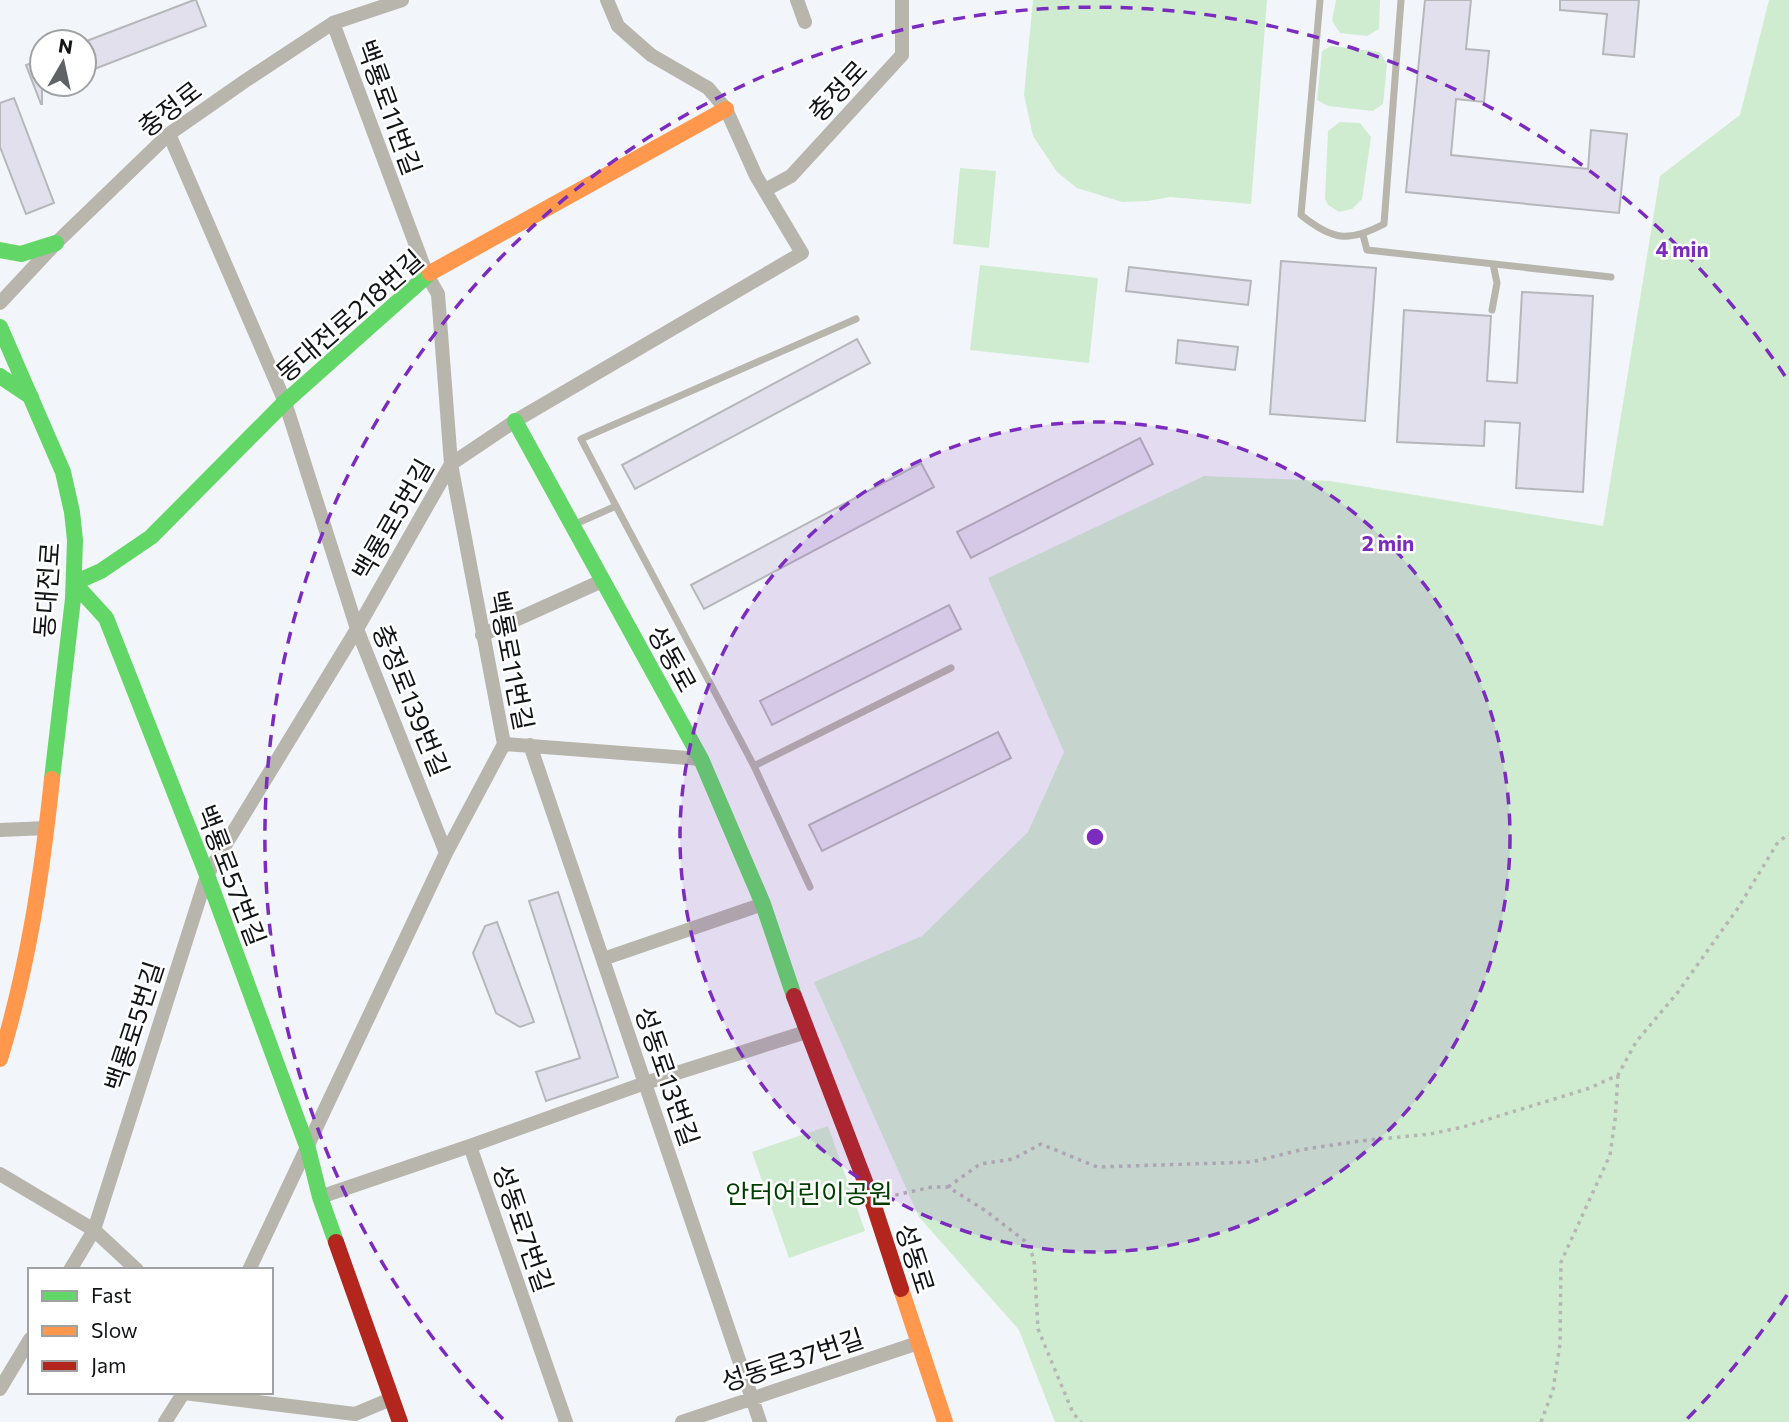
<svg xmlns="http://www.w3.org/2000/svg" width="1789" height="1422" font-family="Commissioner,'Noto Sans KR',sans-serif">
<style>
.green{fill:#d0ecd0}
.building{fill:#e2e0ed;stroke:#b6b7ba;stroke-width:2}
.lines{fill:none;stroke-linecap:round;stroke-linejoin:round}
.path{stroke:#b6b6b2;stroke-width:3.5;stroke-dasharray:3.5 5;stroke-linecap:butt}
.lane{stroke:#b7b5ac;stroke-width:7}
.street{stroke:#b7b5ac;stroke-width:14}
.fast{stroke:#63d668;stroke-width:16}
.slow{stroke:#ff974d;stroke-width:16}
.jam{stroke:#b3261e;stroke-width:16}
.ring{fill:none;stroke:#7b2cbf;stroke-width:3.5;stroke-dasharray:12 9}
.labels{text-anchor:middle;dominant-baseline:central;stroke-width:5;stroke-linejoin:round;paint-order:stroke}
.street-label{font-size:26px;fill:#121416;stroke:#fff}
.park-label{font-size:26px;fill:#003d00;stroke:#fff}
.centre{fill:#7b2cbf;stroke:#fff;stroke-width:3.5}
.ring-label{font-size:21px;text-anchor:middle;font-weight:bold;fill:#7b2cbf;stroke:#fff;stroke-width:5;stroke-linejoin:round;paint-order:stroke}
</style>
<rect width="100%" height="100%" fill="#f2f5f9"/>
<path class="green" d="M1033,0h234l-16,204 -81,-7 -22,4 -26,1 -45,-14 -20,-16 -24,-36 -9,-41z
M1336,0h44l-1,29 -12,7 -27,-3 -8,-12z
M1769,0h20v1422h-734l-36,-92 -100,-113 -105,-235 108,-46 106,-104 36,-80 -76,-174 216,-102 126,5 273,45 57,-350 80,-61z
M1331,46l49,6 7,12 -4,40 -10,7 -45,-5 -11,-6 5,-49z
M1340,122l20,1 11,14 -9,62 -10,10 -13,3 -11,-7 -3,-6 3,-68z
M960,168l36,3 -7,77 -36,-4z
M980,265l118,13 -9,85 -119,-13z
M828,1126l37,105 -76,27 -37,-106z"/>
<path class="building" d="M194,0h2l10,26 -122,47v-31z
M1425,0h46l-5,49 23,2 -5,51 -28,-3 -5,56 137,14 3,-39 36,4 -8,79 -213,-21z
M1560,0h79l-5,57 -31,-3 4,-40 -47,-4z
M42,59v45h-1l-15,-39z
M14,98l40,105 -28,11 -26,-67v-44z
M1281,261l95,7 -11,153 -95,-7z
M1129,267l122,14 -3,24 -122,-14z
M1522,292l71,4 -10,196 -67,-4 4,-65 -35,-2 -1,25 -87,-4 7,-132 87,6 -4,65 30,2z
M857,339l13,24 -235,126 -13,-24z
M1178,340l60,7 -3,23 -59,-7z
M1140,438l13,26 -182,94 -14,-26z
M921,463l13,24 -230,122 -13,-24z
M949,605l12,24 -189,96 -12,-24z
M998,732l13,26 -189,93 -13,-26z
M558,892l60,185 -72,24 -10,-29 44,-14 -51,-157z
M497,922l37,100 -14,5 -24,-14 -23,-60 12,-27z"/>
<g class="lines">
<path class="path" d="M948,1187l32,-23 33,-5 28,-15 56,23 155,-5 48,-12 60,-9 70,-7 33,-7 127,-39 28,-13 18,-33 42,-50 60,-84 40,-66 11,-8
M887,1197l45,-10h16l38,24 39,30 9,17 4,71 35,84 8,9
M1541,1422l12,-32 7,-46 1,-82 49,-107 5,-35 3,-45"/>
<path class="lane" d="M1320,0l-19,215c31,25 47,28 83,9l17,-224
M1363,235l4,15 244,27
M1492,310l5,-27 -4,-19
M616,506l-35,-67 275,-120
M573,525l43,-19 138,260 56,121
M754,766l197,-98"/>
<path class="street" d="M797,0l8,22
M169,134l116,268 72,227 89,224
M765,190l26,-14 111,-121v-55
M0,303l56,-60 113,-109 76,-53 88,-58 69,-23
M482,635l120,-54
M504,744l197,15
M530,745l230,677
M0,830l47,-2
M603,959l160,-55
M470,1146l96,276
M0,1174l94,56 43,40
M320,1197l150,-51 175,-63 161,-51
M70,1270l24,-40 113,-355 150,-246 94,-165 64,-43 287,-168 -46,-77 -30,-67 -18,-21 -57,-33 -33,-29 -11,-26
M249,1270l197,-417 58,-109 -53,-280 -13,-170 -11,-19 -94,-252
M0,1389l30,-50
M184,1393l171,21 36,-15
M165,1422l19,-30
M682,1422l236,-79"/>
<path class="fast" d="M0,250l21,4 35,-11
M0,327l63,145 9,40 3,28 -2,59 -21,180
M0,376l31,21
M515,421l186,338 62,145 31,92
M74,583l32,35 101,257 101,274 12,48 16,45
M74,583l27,-12 50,-34 134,-135 145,-129"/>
<path class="slow" d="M430,273l296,-164
M0,1059c28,-92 42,-185 52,-280
M901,1289l44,133"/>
<path class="jam" d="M794,996l77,201 30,92
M336,1242l64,180"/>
</g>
<circle cx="1095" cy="837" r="415" fill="#7b2cbf" fill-opacity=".12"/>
<g class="ring">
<circle cx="1095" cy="837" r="415"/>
<path d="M1787 1295A830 830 0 0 1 1687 1419M503 1419A830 830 0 1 1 1787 379"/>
</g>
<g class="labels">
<g class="street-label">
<text transform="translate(837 90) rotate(-47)">충정로</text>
<text transform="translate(390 107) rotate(70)">백룡로11번길</text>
<text transform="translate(169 108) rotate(-38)">충정로</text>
<text transform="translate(349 315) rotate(-41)">동대전로218번길</text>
<text transform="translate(392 519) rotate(-60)">백룡로5번길</text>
<text transform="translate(46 590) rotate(-86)">동대전로</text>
<text transform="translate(673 658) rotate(61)">성동로</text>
<text transform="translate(512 660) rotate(79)">백룡로11번길</text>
<text transform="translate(412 700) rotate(68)">충정로139번길</text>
<text transform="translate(232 875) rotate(69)">백룡로57번길</text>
<text transform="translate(133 1026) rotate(-72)">백룡로5번길</text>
<text transform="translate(668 1076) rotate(71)">성동로13번길</text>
<text transform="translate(524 1228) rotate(71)">성동로7번길</text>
<text transform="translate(916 1258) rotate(72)">성동로</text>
<text transform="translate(792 1359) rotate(-18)">성동로37번길</text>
</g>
<g class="park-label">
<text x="809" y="1192">안터어린이공원</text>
</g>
</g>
<circle cx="1095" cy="837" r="10" class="centre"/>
<g class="ring-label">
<text x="1682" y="257">4 min</text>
<text x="1388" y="551">2 min</text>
</g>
<rect x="28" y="1268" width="245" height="126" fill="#ffffff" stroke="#a0a1a2" stroke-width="2"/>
<rect x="42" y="1291" width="35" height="10" fill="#63d668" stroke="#a0a1a2" stroke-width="2"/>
<text x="91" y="1303" font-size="21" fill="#121416">Fast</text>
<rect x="42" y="1326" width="35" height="10" fill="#ff974d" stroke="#a0a1a2" stroke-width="2"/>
<text x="91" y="1338" font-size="21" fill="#121416">Slow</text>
<rect x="42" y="1361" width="35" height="10" fill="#b3261e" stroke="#a0a1a2" stroke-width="2"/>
<text x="91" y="1373" font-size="21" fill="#121416">Jam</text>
<g transform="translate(63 63) rotate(9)"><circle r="33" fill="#ffffff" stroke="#a0a1a2" stroke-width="2"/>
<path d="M0-5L12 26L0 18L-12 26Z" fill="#606365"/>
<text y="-10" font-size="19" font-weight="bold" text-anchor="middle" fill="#121416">N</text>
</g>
</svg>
